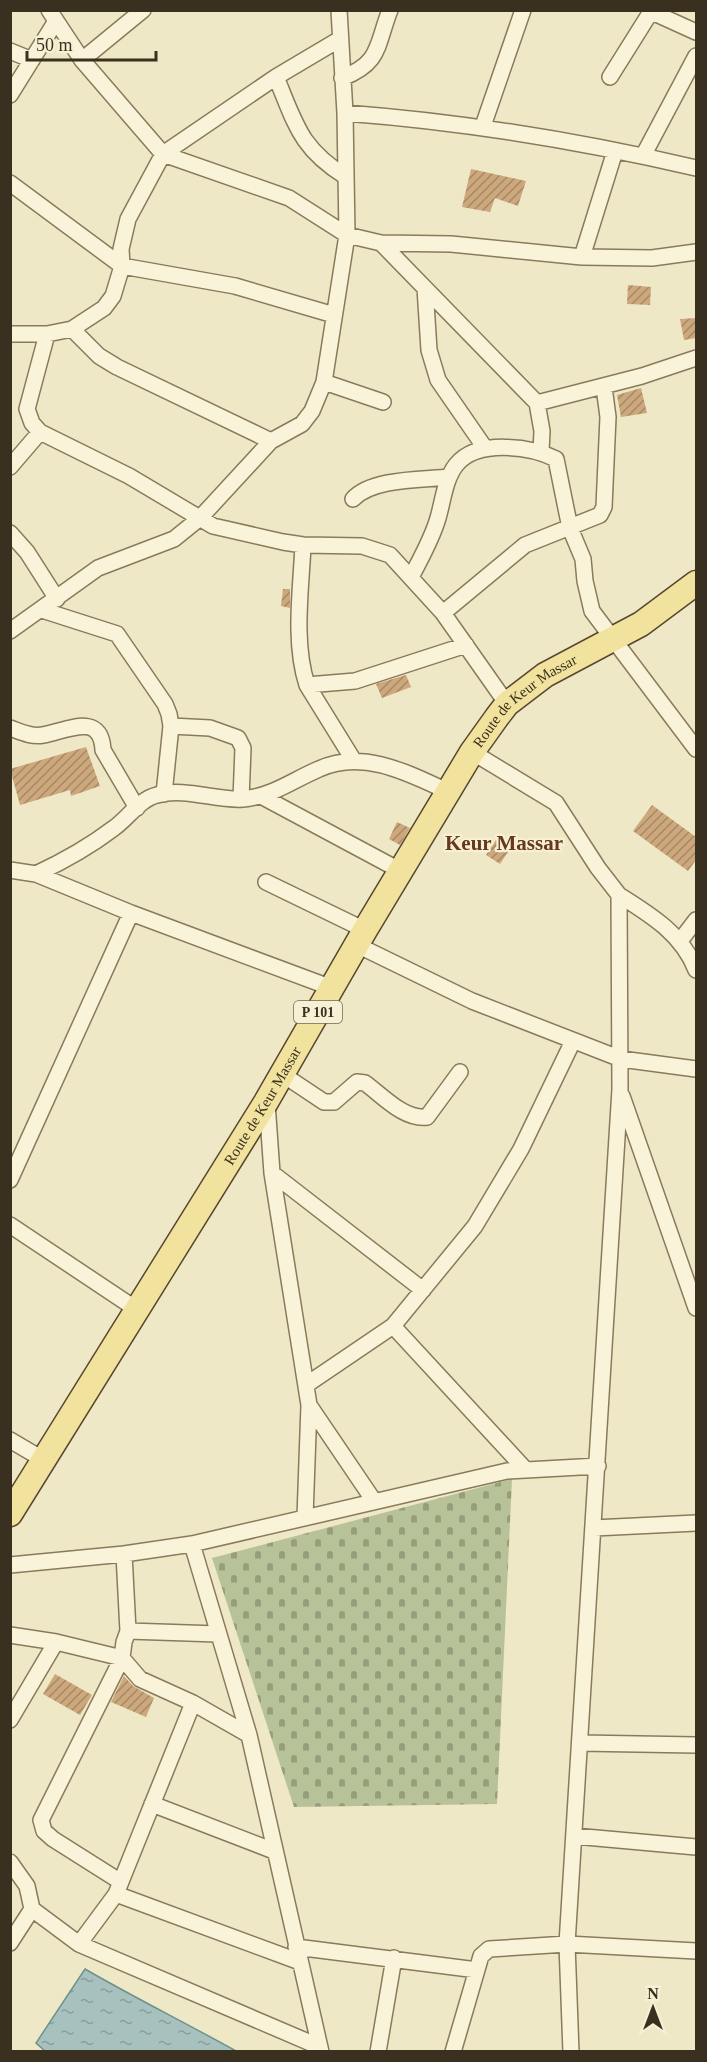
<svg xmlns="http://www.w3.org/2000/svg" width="707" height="2062" font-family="'Times New Roman',serif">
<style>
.cemetery{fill:url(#cemetery-stones)}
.water{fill:url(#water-ripples);stroke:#6e918d;stroke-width:1.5}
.building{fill:url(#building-hatch)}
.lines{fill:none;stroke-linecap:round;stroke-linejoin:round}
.street-casing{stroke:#8a7a5b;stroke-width:18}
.primary-casing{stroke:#58472f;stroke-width:27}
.street{stroke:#f9f4d9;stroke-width:15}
.primary{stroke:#f1e29e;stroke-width:24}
.labels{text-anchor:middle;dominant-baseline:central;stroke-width:4.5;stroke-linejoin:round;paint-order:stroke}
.shield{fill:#f6f1d5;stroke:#726a56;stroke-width:1.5}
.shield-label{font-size:14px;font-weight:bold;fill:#3a301f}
.street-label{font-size:15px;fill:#3a301f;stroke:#f6f1d5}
.district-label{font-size:21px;font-weight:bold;fill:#67371e;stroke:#f6f1d5}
</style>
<defs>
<pattern id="cemetery-stones" width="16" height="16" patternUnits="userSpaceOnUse" patternTransform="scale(1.5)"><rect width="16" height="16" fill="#b8c298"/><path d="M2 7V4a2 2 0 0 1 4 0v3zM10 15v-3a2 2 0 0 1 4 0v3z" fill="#979e7b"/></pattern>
<pattern id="water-ripples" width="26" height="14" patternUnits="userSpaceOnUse" patternTransform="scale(1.5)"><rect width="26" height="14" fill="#a7c2be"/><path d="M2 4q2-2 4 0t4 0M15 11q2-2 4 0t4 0" fill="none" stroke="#899e9a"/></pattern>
<pattern id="building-hatch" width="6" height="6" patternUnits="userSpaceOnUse" patternTransform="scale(1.5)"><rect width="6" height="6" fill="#cda87c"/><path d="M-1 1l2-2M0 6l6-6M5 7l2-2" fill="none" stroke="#a78965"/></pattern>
</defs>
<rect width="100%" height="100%" fill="#efe8c6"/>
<path class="cemetery" d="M512,1479l-15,325 -203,3 -82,-249z"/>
<path class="water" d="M85,1969c50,29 101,54 151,82h-191l-9,-8z"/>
<path class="building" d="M471,169l55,12 -8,25 -23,-8 -5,14 -28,-5z
M628,285l23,2 -1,18 -23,-1z
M696,318v20l-12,2 -4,-21z
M641,388l6,25 -26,4 -4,-22z
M283,589h7v19l-9,-2z
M406,675l5,12 -29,11 -6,-14z
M86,747l14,39 -29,10 -1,-6 -50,15 -10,-36z
M652,805l44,32v23l-8,11 -55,-40z
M397,822l13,6 -10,17 -11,-6z
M496,840l14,9 -10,15 -14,-9z
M55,1674l37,21 -12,20 -37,-21z
M124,1676l9,10 21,12 -8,19 -35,-15z"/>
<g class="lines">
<defs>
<path id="street" d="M49,10l33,50 81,94 126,44 58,37 34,8 70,1 131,13 70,1 44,-6
M652,12l44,20
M10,51l22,9
M82,60l61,-50
M276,77c20,48 24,71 70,100
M610,77l42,-67
M342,78c39,-15 34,-32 48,-68
M10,95l46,-74
M345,113c119,9 235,28 351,55
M483,126l40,-116
M643,156l53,-100
M10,183l112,83 113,20 99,29
M381,243l156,160 5,28 -1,21
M582,257l33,-106
M425,288l4,62 9,30 47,68
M72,329l27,27 18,11 154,74
M10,334h37l25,-5 32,-21 9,-12 9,-30 -1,-17 7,-30 35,-65 113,-77 64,-38
M47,334l-20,75 5,14 8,9 89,44 84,50 70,16 20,3 59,1 28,9 53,58 64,91
M324,382l59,20
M537,403l105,-27 54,-18
M10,467l30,-35
M353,499c19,-21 69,-19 96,-22
M10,533l17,19 30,47
M303,545c-2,45 -10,97 4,140l47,76
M411,577c10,-19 21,-38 27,-59 5,-17 7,-39 18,-53 21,-26 74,-19 100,-6l14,69 13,31 2,22 7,30 104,138
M42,610l75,24 48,70 4,10 2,12 -7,68
M443,613l82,-68 75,-30 4,-8 4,-90 -4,-30
M10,631l88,-63 76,-29 26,-21 71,-77 31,-17 10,-13 12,-29 23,-147 -2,-122 -6,-103
M307,685l48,-4 111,-36
M171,726l39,2 28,10 5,10 -2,51
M10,728c11,4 21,9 33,7 23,-4 58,-24 60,15l34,58
M472,752l84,51 42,65 21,27 1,194 -53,855 4,108
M261,796l140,75
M10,870l26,4 95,39 201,75
M36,874c28,-13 53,-27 78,-46 14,-10 26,-29 43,-33 28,-8 59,6 86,4 30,-3 50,-19 76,-30 44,-20 89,4 130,23
M266,882l99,48
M619,895c32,20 63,39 77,75
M680,941l16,-21
M357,945l115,56 149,58 75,10
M282,1074l42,28h10l23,-20 8,1c18,13 39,37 62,34l33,-45
M622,1096l74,212
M267,1103l5,70 37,232 -4,112
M272,1173l151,117
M10,1180l121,-267
M10,1225l126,84
M393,1326l132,143
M306,1385l87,-59 82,-100 46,-77 52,-108
M309,1405l65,96
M10,1440l34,20
M594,1528l102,-5
M192,1544l57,191 72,317
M124,1554l4,77
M10,1565l114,-11 68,-10 315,-73 91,-5
M10,1635l46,7 66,16 18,21 53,24 56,32
M10,1720l46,-78
M580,1743l116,2
M152,1804l122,47
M574,1836l122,11
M10,1862l17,24 5,23 47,35 241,103
M121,1882l-68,-43 -9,-8 -3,-11 81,-162 2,-16 4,-11 90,3
M116,1894l184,68
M10,1943l22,-34
M79,1944l37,-50 77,-191
M296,1947l181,23
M378,2052l16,-94
M453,2052l28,-96 8,-7 78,-5 129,7"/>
<g id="primary">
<path id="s1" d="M10,1514l256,-412 99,-172 107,-178 25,-35 10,-13 38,-29 96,-51 55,-41"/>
</g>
</defs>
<use href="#street" class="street-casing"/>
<use href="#primary" class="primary-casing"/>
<use href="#street" class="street"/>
<use href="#primary" class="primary"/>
</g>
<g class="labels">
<rect class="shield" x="294" y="1001" width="48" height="22" rx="4.5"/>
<g class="shield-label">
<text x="318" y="1012">P 101</text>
</g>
<g class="street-label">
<text stroke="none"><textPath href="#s1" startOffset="966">Route de Keur Massar</textPath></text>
<text stroke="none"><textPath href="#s1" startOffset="480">Route de Keur Massar</textPath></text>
</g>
<g class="district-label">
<text x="504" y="843">Keur Massar</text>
</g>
</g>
<rect width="707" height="2062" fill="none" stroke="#3a301f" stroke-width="24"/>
<g transform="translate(653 2008)" stroke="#f6f1d5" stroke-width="4.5" paint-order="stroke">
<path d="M0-4.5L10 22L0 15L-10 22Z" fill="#3a301f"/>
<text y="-9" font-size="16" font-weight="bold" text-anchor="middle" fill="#3a301f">N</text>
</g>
<path d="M27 51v9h129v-9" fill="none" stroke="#3a301f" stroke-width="3"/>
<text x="36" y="51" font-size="18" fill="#3a301f" stroke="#f6f1d5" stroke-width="4.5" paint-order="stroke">50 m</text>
</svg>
